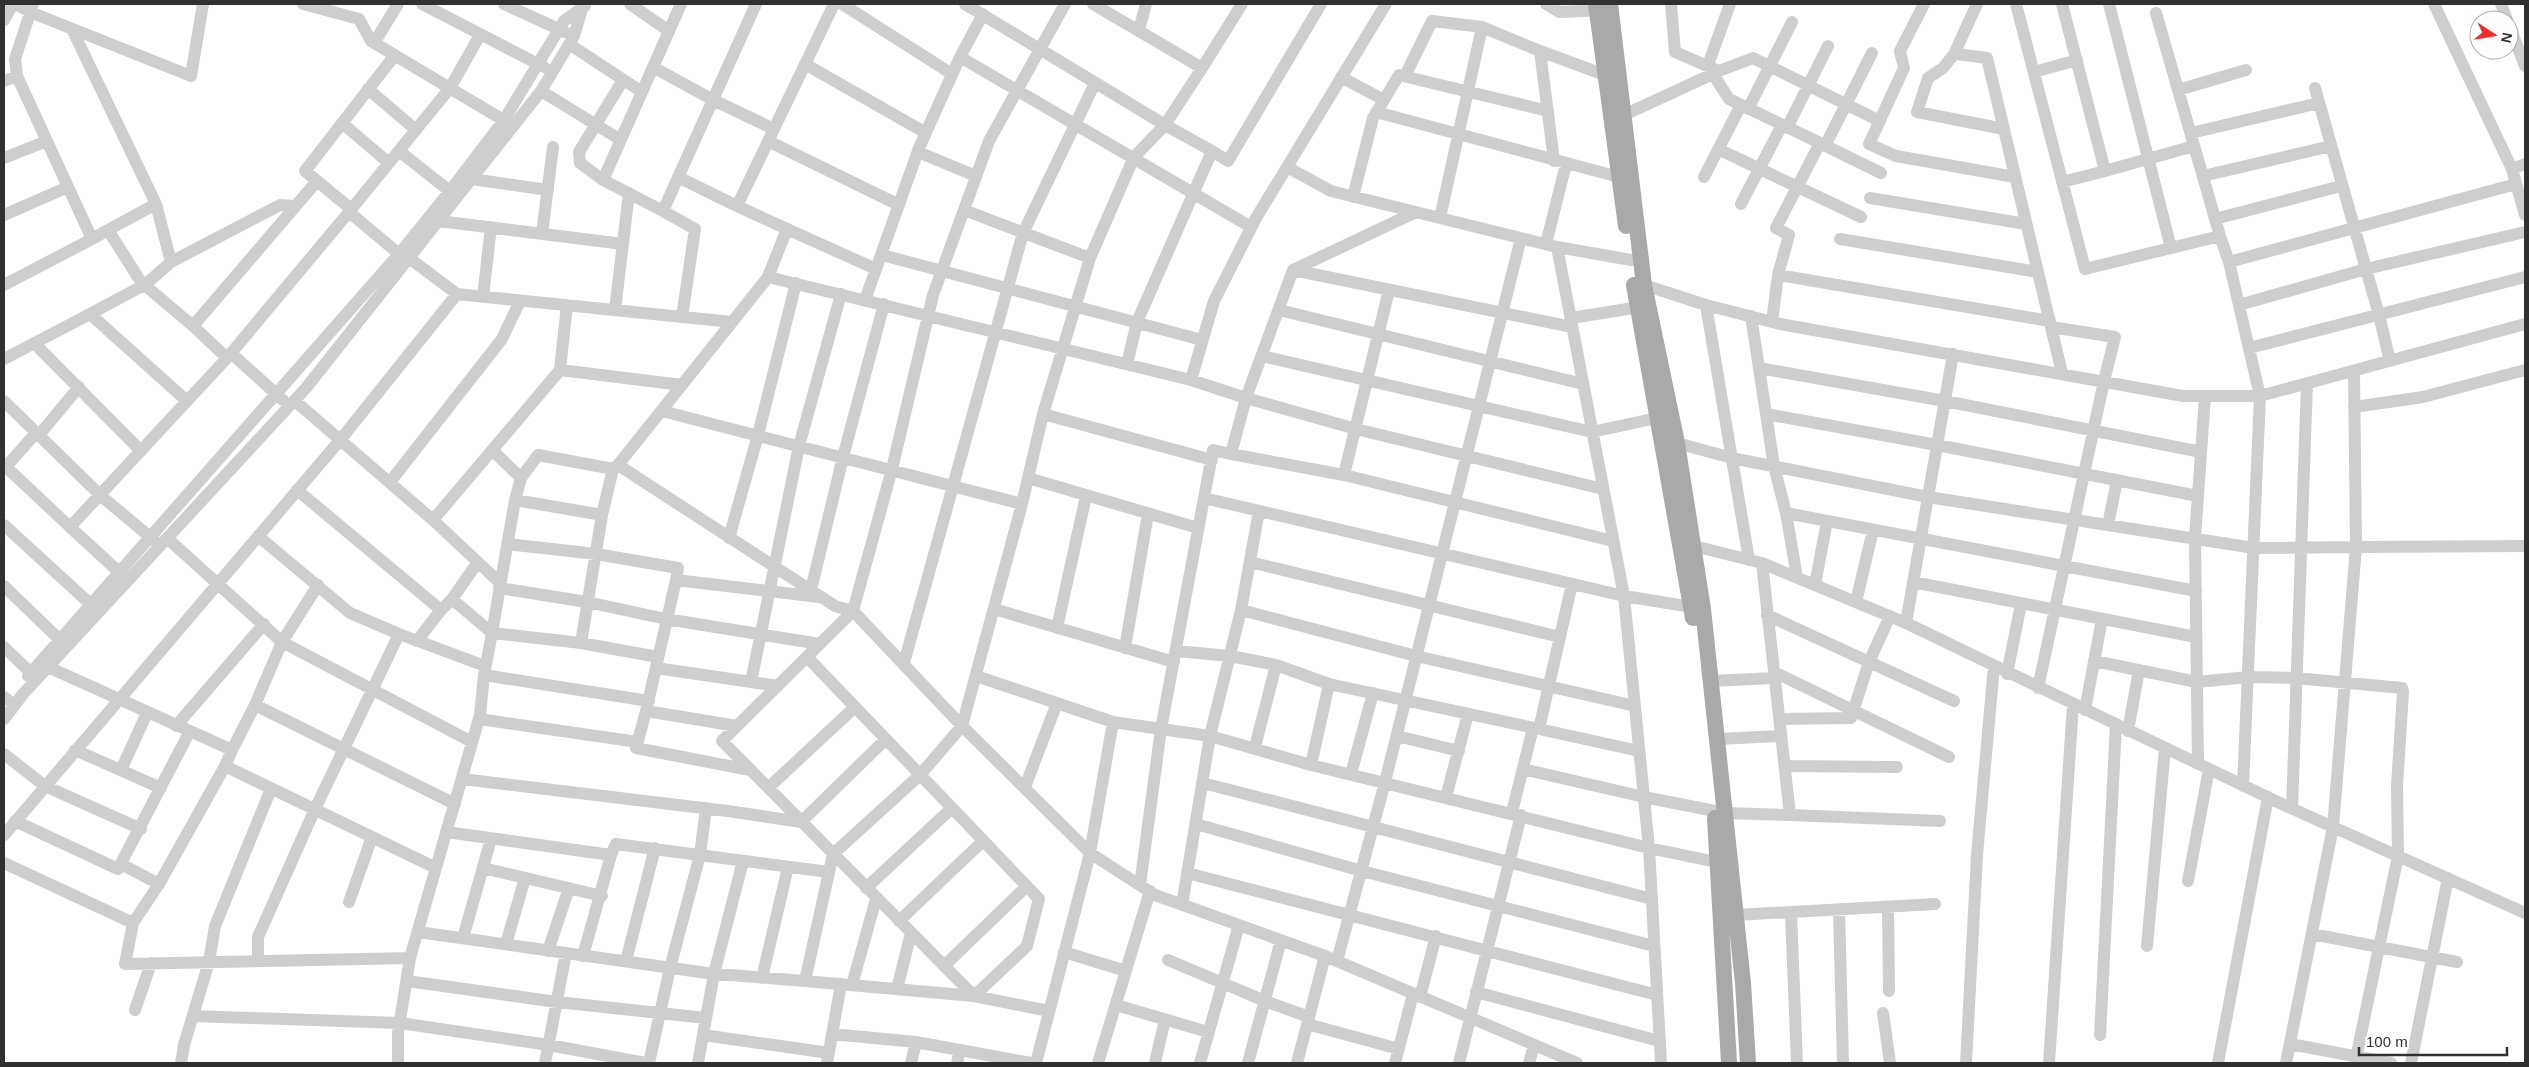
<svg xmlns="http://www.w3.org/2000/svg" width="2529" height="1067" font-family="Helvetica,sans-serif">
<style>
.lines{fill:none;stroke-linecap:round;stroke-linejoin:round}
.minor{stroke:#cecece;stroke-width:12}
.major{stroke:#a9a9a9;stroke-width:16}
</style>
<rect width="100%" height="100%" fill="#fff"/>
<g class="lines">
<path class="minor" d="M16,4l14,8 161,64 12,-72
M303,4l56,15 12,22 139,83
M422,4l122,63
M504,4l61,28
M630,4l39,27
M842,4l110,70
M965,4l200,121 -31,32 -44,101 -47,156 169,46
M1065,4l-76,137 -56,154 -41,174 -39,142 109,115 128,127 65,42 170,61 252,107
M1093,4l109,64 -37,57 47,26
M1546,4l13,8 47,-2
M1671,4l4,48 44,19
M1924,4l-24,47 4,17 -35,76 27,12 119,21
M1977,4l-22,48 2,2 30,4 75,315
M2016,4l69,265 135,-33
M2062,4l43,167 -43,11
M2109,4l62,244
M2434,4l78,165 13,46
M2501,4l6,16
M2156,13l64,223 9,26 287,-78
M4,20l9,-16
M2509,25l16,41
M72,29l84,175 15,58 109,-57 15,1
M1139,30l7,-26
M374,43l24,-39
M569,44l73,48
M1540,51l14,110
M1955,53l-12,15 -15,10 -11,34 87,17
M960,57l23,-43
M805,64l121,69
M1708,65l22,-61
M653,67l60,33 61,29
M1202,68l40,-64
M2034,72l43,-12
M1713,74l16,25 91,44
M1405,76l27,-55 50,6
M1341,77l43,23
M4,81l13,-5
M2315,88l64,227 11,46
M368,89l48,41
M2178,90l68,-20
M541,91l80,49
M1748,109l44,-87
M1376,112l243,65
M1624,115l95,-44 34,-13 127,63
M342,123l47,40
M1787,128l41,-82
M2191,133l128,-30
M768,141l131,64
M1825,146l47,-93
M1718,149l143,68
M399,151l57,45
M918,152l58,24
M4,158l43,-17
M1287,167l44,24 226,56 74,13
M2512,169l13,-5
M2105,171l89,-25
M2203,176l128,-30
M678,177l59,29
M1704,177l37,-72
M472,179l76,11
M603,180l-23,-17 -1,-11 44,-72
M1353,197l20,-79 26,-43 149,36
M1870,198l156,26
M1741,204l41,-79
M351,209l-46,-38 90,-116
M964,210l126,48
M663,211l-60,-31 78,-176
M349,212l55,46
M1416,212l-123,58 -47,128 110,31 247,60
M4,215l64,-28
M1440,218l42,-191 58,24 73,27
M2215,219l126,-33
M439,221l184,23
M787,229l89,40
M108,230l48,-26
M542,234l11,-87
M92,239l16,-9 33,52 52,44 34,32
M1840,239l198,33
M1546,244l20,-80
M1557,247l67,349 25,252 12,215
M882,255l320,85
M409,258l48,36 275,28
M2229,262l31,134 -17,390
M1293,270l279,57
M1778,275l272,46
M768,277l19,-48 -50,-23 97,-202
M4,285l88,-46 -75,-163 -2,-17 18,-55
M1644,285l62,20 74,19 403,72h77l265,-72
M483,297l8,-70
M865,300l54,-152 41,-91 291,170
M1706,305l43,255
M2239,305l127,-36 159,-37
M615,310l14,-117
M1279,310l304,74
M90,314l56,-30 25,-22
M1751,316l23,150 12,47 410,78
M682,317l13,-88 -32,-18 93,-207
M1571,318l75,-12
M1772,322l6,-47 11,-40 -13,-7 44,-85 61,30
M193,326l124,-145
M34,343l107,108
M2249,348l276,-71
M231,353l52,47
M1262,356l330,76 74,-16
M4,359l86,-45 97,87
M1127,364l10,-42 75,-171 16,10 93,-157
M1759,368l186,33 256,51
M560,370l122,15
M2354,371l2,176 169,-1
M4,401l96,94 56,47
M295,401l138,119 127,-150 7,-65
M2354,407l69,-10 102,-27
M662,411l360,93 6,-26 170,50
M1766,414l171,31 261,51
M39,435l40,-48
M1677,443l55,15 196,39 326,51 102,-1 -23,280 -47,236
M1231,454l113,21 45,-185
M4,465l66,62
M618,465l217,141 18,5 -131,130 252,255 75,15
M4,469l32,-36
M1344,475l269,66
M521,478l17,-23 75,14
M1028,478l15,-64
M390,482l112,-143 18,-38
M297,490l144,120 11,-11 40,34
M1204,498l9,-48 18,4 15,-56 -55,-18 23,-79 42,-83 130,-214
M515,500l87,15
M1259,511l-18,99 175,46 219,50
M1786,513l11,64
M433,520l67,63
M4,525l94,86
M2108,525l9,-45
M258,536l92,77 49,21
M167,538l115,104 190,100
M729,538l29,-103 38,-152
M507,544l89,10 82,14 -2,12
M1694,546l68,17 144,60 380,183 239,107
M1250,562l310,75
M120,573l-50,-46 157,-169 122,-146 101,-124 30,-53
M1913,582l283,55
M1572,584l-33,145 100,22
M1815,585l12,-64
M4,586l56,54
M499,588l88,14 79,17 154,25
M811,590l32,-133 41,-153
M452,599l26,-37
M1856,602l17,-72
M1698,608l-74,-12 -420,-98 -43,231 49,7 101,29 338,83 77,16
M994,609l180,53
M1767,615l187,86
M1906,623l47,-269
M1057,628l29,-132
M492,633l23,-133 6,-22 -29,-28
M417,641l24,-31
M581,643l77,14
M4,647l27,26
M1125,648l23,-134
M1176,651l54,5 46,9 53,19 210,45
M807,657c77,80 155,161 232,242l-12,47 -53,50 -169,-15 28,-127 87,-79 42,-49 60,-222
M2094,661l103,21 51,-5 48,1 106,10 1,4 -6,94 1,70 -43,207
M904,663l119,-430 72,-150
M48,667l184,83 -7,16 211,102
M656,668l122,18
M1774,672l175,85
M2007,674l14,-70
M484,675l165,26
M28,676l371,-422 51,-63 54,-71 60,-99 21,-15
M976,676l137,46 48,7 -21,156
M1711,681l63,-3
M751,682l48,-236 42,-152
M2038,688l66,-307 11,-44 -64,-10
M4,697l4,3
M255,705l200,99
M2085,710l17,-91
M646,711l-10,37 114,22
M4,719l19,-25 283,-306 235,-297 33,-55 8,-27
M479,719l159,23
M1779,719l72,-1 18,-56 21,-46
M176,726l88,-102
M737,726l-91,-15 30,-131 143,17
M2128,731l11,-61
M1397,736l62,15
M1717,739l64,-3
M1255,747l21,-82
M75,750l86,38
M232,750l23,-45 27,-63 36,-57
M4,754l41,32 96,43
M2198,764l-3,-226 10,-142
M1311,765l18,-81
M1785,766l112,1
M1523,769l121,28 81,16 65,2 -28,-252
M121,770l26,-57
M1351,774l22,-81
M462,779l266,32 73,11 85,-83
M1203,783l449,116
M1025,787l32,-84
M768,788l87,-81
M1446,797l22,-83
M2292,809l15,-426
M1512,812l21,-84
M1790,815l150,6
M15,821l103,48 72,-138
M1196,824l166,47 292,75
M446,832l165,23 5,-11 213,28
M4,835l337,-396 116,-145
M4,863l129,60 -8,41 285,-6 70,-243 4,-40 8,-42 89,10 21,-128 11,-46 5,-4 150,-188 423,103
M121,864l38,20
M483,868l119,28
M1187,873l470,122
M2188,881l21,-112
M866,888l86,-80
M349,902l23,-65
M1182,905l28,-169 31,-126
M1888,907l1,84
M1839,910l4,153
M1791,913l6,150
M1735,915l200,-11
M899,921l84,-80
M133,923l26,-39 66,-118
M418,932l289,41 98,8
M2312,934l145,28
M463,938l28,-99
M506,944l19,-66
M2147,946l18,-198
M548,951l21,-63
M1064,952l62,19
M583,956l28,-101
M1168,960l97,41 44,16
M258,961v-24l57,-128 84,-175 86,32
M626,961l29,-113
M1337,961l48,-179 136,-544
M944,966l83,-80
M762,978l26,-111
M407,981l150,21 149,16
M852,985l24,-86
M897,989l14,-56
M1476,992l183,49
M1420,997l16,-61
M1116,1005l92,27
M135,1010l16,-47
M1883,1013l7,50
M193,1016l207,7 149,22 96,18
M1307,1024l92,25
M832,1034l84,8
M703,1035l126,18
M2100,1035l16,-310
M2290,1044l101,19
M181,1063l3,-18 25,-83 6,-36 56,-137
M398,1063v-30l12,-75
M545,1063l21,-110
M649,1063l21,-95 30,-113 6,-47
M698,1063l16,-89 29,-113
M827,1063l14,-79
M911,1063l5,-21 115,21
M957,1063l3,-13
M1036,1063l54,-210 23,-131
M1098,1063l52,-172
M1155,1063l10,-44
M1200,1063l39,-138
M1248,1063l33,-123
M1297,1063l28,-107
M1395,1063l18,-69
M1459,1063l62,-248
M1529,1063l5,-18
M1966,1063l11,-208 17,-189
M2049,1063l24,-358
M2218,1063l50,-266
M2411,1063l37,-185"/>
<path class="major" d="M1596,4l30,222
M1610,4l34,281 33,158 26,166 40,374 5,80
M1634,285l59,333
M1715,818l14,245"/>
</g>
<rect width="2529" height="1067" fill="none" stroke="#313131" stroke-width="10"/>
<g transform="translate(2494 35) rotate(102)"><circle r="24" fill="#ffffff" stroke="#adadad"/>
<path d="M0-4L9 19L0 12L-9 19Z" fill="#ef2d2b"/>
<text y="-8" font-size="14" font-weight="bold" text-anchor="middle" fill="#313131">N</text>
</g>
<path d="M2359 1047v8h148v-8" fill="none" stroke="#313131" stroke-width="2.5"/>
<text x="2366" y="1047" font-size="15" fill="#313131" stroke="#ffffff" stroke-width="4" paint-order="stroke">100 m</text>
</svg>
